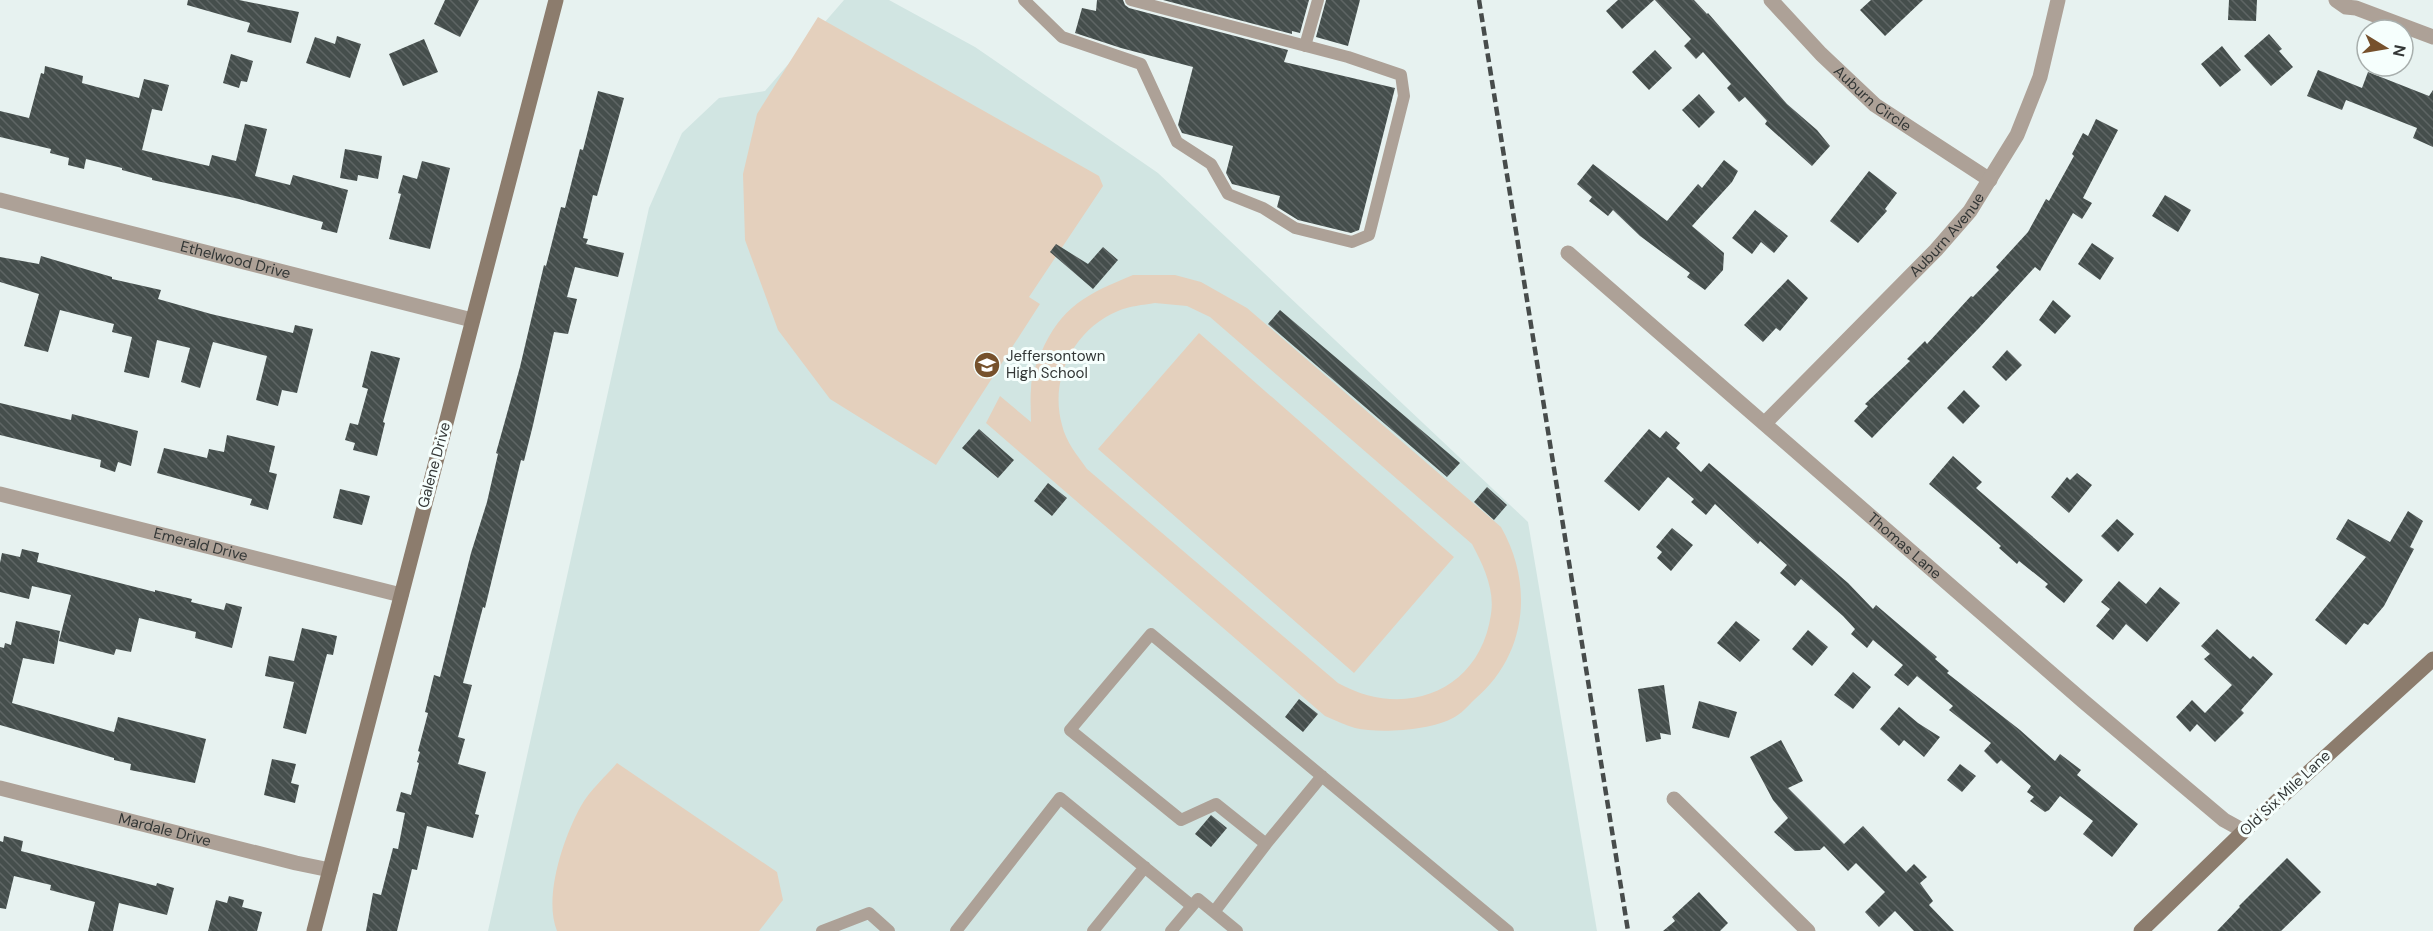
<svg xmlns="http://www.w3.org/2000/svg" width="2433" height="931" font-family="'DM Sans',sans-serif">
<style>
.built{fill:#d1e5e2}
.pitch{fill:#e4d0bd;fill-rule:evenodd}
.building{fill:url(#building-back-hatch)}
.lines{fill:none;stroke-linecap:round;stroke-linejoin:round}
.lane{stroke:#ada197;stroke-width:12}
.street{stroke:#ada197;stroke-width:15}
.secondary{stroke:#8c7c6d;stroke-width:15}
.rail{stroke:#474c4b;stroke-width:4.5;stroke-dasharray:9 4.5;stroke-linecap:butt}
.labels{text-anchor:middle;dominant-baseline:central;stroke-width:6;stroke-linejoin:round;paint-order:stroke}
.street-label{font-size:15px;fill:#333736;stroke:#f6fffd}
.poi-label{font-size:15px;fill:#333736;stroke:#f6fffd;text-anchor:start}
</style>
<defs>
<pattern id="building-back-hatch" width="6" height="6" patternUnits="userSpaceOnUse" patternTransform="scale(1.5)"><rect width="6" height="6" fill="#454e4c"/><path d="M-1 5l2 2M0 0l6 6M5-1l2 2" fill="none" stroke="#5e6564"/></pattern>
</defs>
<rect width="100%" height="100%" fill="#e7f2f0"/>
<path class="built" d="M844,0h45l86,47 183,126 370,349 69,409h-1109l161,-723 33,-75 37,-35 46,-7z"/>
<path class="pitch" d="M818,17l281,159 4,10 -74,111 11,7 -104,161 -106,-66 -52,-69 -33,-90 -2,-66 14,-60z
M1133,275h42l26,7 46,26 254,219c33,58 26,129 -27,173 -6,6 -13,14 -21,18 -22,12 -73,16 -98,10 -10,-3 -20,-8 -30,-12l-339,-293 14,-27 31,26c0,-11 -1,-22 0,-33 0,-12 5,-25 10,-36 20,-47 46,-59 92,-78zM1155,303l32,3 23,11 262,227c11,21 23,45 19,70 -11,78 -87,106 -153,69l-251,-214c-10,-14 -21,-27 -25,-44 -13,-46 12,-96 56,-114 11,-5 25,-6 37,-8z
M1199,333l255,224 -100,116 -256,-224z
M617,763l160,109 6,28 -24,31h-202c-14,-34 7,-95 24,-125 9,-16 25,-30 36,-43z"/>
<path class="building" d="M188,0h51l60,12 -8,31 -44,-11 3,-9 -63,-18z
M445,0h34l-19,37 -26,-13z
M1097,0h26l2,5 4,3 159,42 -4,12 111,26 -36,142 -8,3 -53,-13 -21,-13 3,-11 -48,-12 -6,-11 7,-27 -51,-13 -4,-8 15,-58 -72,-19 -46,-15 7,-25 14,3z
M1163,0h146l-9,33 -8,-2v3z
M1326,0h34l-12,46 -32,-9z
M1618,0h36l-32,29 -16,-18z
M1655,0h39l13,14 1,-1 79,91 30,26 13,16 -18,20 -47,-42 2,-3 -22,-24 -6,5 -12,-14 4,-4 -28,-32 -7,7 -12,-13 7,-7z
M1871,0h52l-38,36 -25,-26z
M2229,0h28l-1,21 -28,-1z
M2269,34l13,15 -3,2 14,16 -22,19 -27,-30z
M337,36l24,8 -11,34 -44,-15 9,-26 20,7z
M424,39l14,33 -35,14 -14,-32z
M2222,46l19,24 -21,17 -19,-23z
M1655,50l17,18 -23,22 -17,-18z
M231,54l22,7 -6,21 -6,-1 -2,7 -16,-5z
M45,66l38,10 -1,7 57,15 5,-19 25,6 -7,26 -10,-2 -10,41 67,16 3,-11 24,6 9,-37 22,5 -12,47 35,9 3,-10 55,15 -11,43 -16,-4 2,-7 -84,-23 -87,-19v-2l-30,-8v-2l-36,-9 -2,10 -16,-4 1,-7 -19,-5 1,-4 -51,-12v-26l29,7 12,-45 3,1z
M2318,70l44,18 6,-16 61,24 4,-6v57l-20,-9 4,-10 -71,-28 -4,10 -35,-14z
M598,91l26,7 -27,98 -4,-1 -10,43 5,1 -2,5 38,9 -6,24 -43,-10 -8,30 10,2 -9,35 -14,-2 -21,93 -9,36 -3,-1 -36,148 -2,-1 -20,76 9,2 -14,52 7,2 -7,25 28,8 -11,42 4,1 -6,23 -46,-12 -10,44 -5,-1 -15,62h-31l7,-38 8,2 12,-47 5,1 7,-36 -9,-2 5,-19 10,3 8,-32 -2,-1 3,-10 -2,-1 10,-38 -3,-1 9,-37 6,2 31,-124 16,-51 11,-48 -2,-1 24,-86 24,-102 2,1 15,-59 4,1 15,-59 3,1z
M1699,94l16,18 -16,16 -17,-18z
M2096,119l22,11 -35,68 9,5 -10,16 -9,-6 -33,58 -5,-4 -56,61 -107,110 -18,-17 14,-15 -3,-2 45,-43 -3,-2 18,-18 2,3 44,-48 2,1 26,-27 -3,-3 32,-35 18,-33 3,2 25,-45 -2,-2 11,-21 5,3z
M345,149l37,7 -4,23 -20,-4 -1,6 -17,-3z
M1724,160l14,11 -6,11 -40,44 32,27 -1,17 -18,20 -18,-13 3,-4 -50,-37 -27,-26 -5,6 -19,-15 3,-4 -15,-13 16,-20 74,57 31,-37 4,4z
M422,161l28,7 -20,81 -41,-10 12,-45 -3,-1 5,-18 14,4z
M1869,171l28,22 -12,16 2,2 -29,32 -28,-22z
M2165,195l26,15 -13,22 -26,-16z
M1755,210l33,26 -14,17 -13,-11 -9,12 -20,-16z
M2092,243l22,15 -14,22 -22,-16z
M1056,244l32,20 15,-17 15,13 -25,29 -43,-37z
M41,256l71,21v2l49,11 -3,9 53,15 82,19 2,-8 18,4 -16,64 -15,-3 -4,16 -22,-6 11,-44 -54,-14 -13,46 -19,-6 9,-34 -33,-8 -8,38 -25,-6 8,-35 -20,-5 2,-8 -54,-14 -12,42 -24,-6 15,-52 -39,-12v-25l39,7z
M1788,279l20,19 -28,33 -4,-3 -13,14 -19,-17z
M2053,300l18,16 -16,18 -16,-14z
M1280,310l180,153 -13,14 -179,-153z
M2007,350l15,15 -16,16 -14,-14z
M371,351l29,7 -17,64 2,1 -8,33 -24,-6 2,-7 -10,-3 5,-17 8,2 10,-36 -6,-2z
M1964,390l16,16 -17,18 -16,-16z
M0,403l71,17 1,-6 66,17 -7,35 -13,-4 -3,10 -15,-5 1,-7 -101,-25z
M979,429l35,31 -16,18 -36,-30z
M1649,429l11,9 6,-7 14,12 -4,5 25,24 8,-9 139,120 25,26 3,-4 61,52 -2,2 14,12 -2,2 73,57 35,31 5,-7 21,16 -4,5 61,49 -26,33 -29,-23 10,-13 -33,-25 -11,14 -4,2 -15,-11 4,-4 -7,-5 4,-6 -30,-26 -4,4 -13,-13 7,-8 -42,-33 4,-4 -36,-30 -9,10 -14,-11 9,-10 -30,-25 -6,8 -16,-14 4,-5 -12,-13 -42,-37 -6,7 -15,-13 7,-8 -27,-24 -2,3 -43,-40 -9,11 -15,-13 3,-3 -26,-22 -29,34 -35,-30z
M227,435l48,11 -6,26 8,2 -9,36 -18,-5 2,-6 -95,-26 7,-25 43,10 2,-9 15,3z
M1953,456l29,26 -6,6 107,92 -19,23 -19,-16 3,-3 -29,-23 -2,3 -18,-16 2,-2 -16,-14 -56,-48z
M2077,473l15,12 -23,28 -18,-16 16,-20 3,3z
M1048,483l19,15 -15,18 -18,-15z
M1487,487l20,18 -13,15 -20,-18z
M340,489l30,7 -8,29 -29,-7z
M2408,511l15,10 -13,26 4,2 -30,57 -16,19 -4,-2 -18,22 -31,-25 51,-63 -30,-18 12,-20 42,23z
M2117,519l17,15 -16,18 -17,-16z
M1672,528l21,17 -22,26 -14,-13 5,-6 -6,-5z
M22,549l17,4 -2,9 118,30v-2l37,9 -1,3 33,8 2,-7 16,4 -10,41 -37,-10 1,-6 -57,-14 -8,34 -15,-3 -2,6 -55,-14 12,-46 -39,-9 -3,13 -29,-7v-29l2,-10 18,4z
M2119,581l27,23 14,-17 20,16 -33,39 -21,-18 -13,16 -17,-14 14,-17 -9,-7z
M16,621l44,10 -6,33 -31,-6 -11,45 102,29 4,-15 88,22 -11,44 -65,-13 1,-6 -17,-4v-2l-114,-33v-78l4,1 1,-5 6,2z
M1736,621l24,19 -20,22 -23,-19z
M302,628l35,8 -4,19 -6,-1 -21,80 -23,-6 11,-46 -29,-6 4,-20 25,5z
M2217,629l33,30 3,-3 20,18 -32,36 3,3 -29,29 -18,-18 -7,8 -14,-15 16,-17 13,13 27,-28 -28,-26 6,-5 -9,-8z
M1808,630l20,17 -16,19 -20,-17z
M1853,672l18,15 -18,22 -19,-14z
M1664,685l7,50 -11,-2 1,6 -15,3 -8,-53z
M1299,699l19,15 -15,18 -18,-15z
M1699,701l38,11 -8,26 -37,-10z
M1899,707l19,16 22,14 -16,20 -20,-17 -5,6 -19,-17z
M1781,740l22,41 -15,7 56,56 19,-18 43,46 8,-8 13,13 -7,6 13,18 -4,4 25,26h-40l-19,-20 -16,16 -14,-15 20,-20 -29,-29 -8,8 -24,-25 -4,4 -25,1 -21,-19 14,-14 -15,-18 -23,-43z
M272,759l24,5 -5,19 8,2 -4,18 -31,-8z
M1960,764l16,12 -14,16 -15,-12z
M1211,815l16,13 -16,19 -16,-13z
M4,836l19,5 -2,10 135,35 1,-3 17,5 -7,27 -48,-12 -6,28h-25l7,-29 -45,-12 1,-5 -37,-9 -8,33 -6,-1v-67l3,1z
M2287,858l34,34 -40,39h-64l23,-24 -1,-1z
M1699,892l29,31 -8,8h-57l12,-10 -3,-4z
M229,896l15,4 -2,7 20,5 -5,19h-49l8,-31 11,3z"/>
<g class="lines">
<path class="lane" d="M1024,0l38,37 79,27 36,78 34,22 17,30 35,14 32,20 57,14 17,-7 35,-139 -3,-21 -53,-18 -217,-57
M1305,46l13,-46
M1266,844l56,-68
M1214,912l52,-68 -50,-40 -35,16 -111,-90 81,-96 357,297
M822,931l47,-18 20,18
M956,931l104,-133 132,108
M1093,931l52,-64
M1171,931l27,-32 39,32"/>
<g class="street">
<path id="s1" d="M1771,0l50,54 54,51 115,75"/>
<path d="M2336,0l10,7 10,1 77,29"/>
<path id="s2" d="M0,200l472,120"/>
<path id="s3" d="M1568,253l515,448 141,119 20,11"/>
<path id="s4" d="M1765,423l171,-173 34,-39 47,-76 23,-58 18,-77"/>
<path id="s5" d="M0,494l401,101"/>
<path id="s6" d="M0,788l296,75 34,7"/>
<path d="M1674,799l134,132"/>
</g>
<path class="secondary" d="M314,931l242,-931
M2141,931l103,-100 189,-172"/>
<path class="rail" d="M1479,0l149,931"/>
</g>
<defs>
<symbol id="school-disc" viewBox="-11 -11 22 22"><circle r="9.5" fill="#76512c" stroke="#f6fffd"/><path d="M0-5L7-2L0 1L-7-2ZM-4 1L0 2.5L4 1V4Q0 6-4 4Z" fill="#fff"/></symbol>
</defs>
<g fill-rule="evenodd">
<use href="#school-disc" x="972" y="350" width="30" height="30"/>
</g>
<g class="labels">
<g class="street-label">
<text stroke="none"><textPath href="#s1" startOffset="142">Auburn Circle</textPath></text>
<text stroke="none"><textPath href="#s4" startOffset="262">Auburn Avenue</textPath></text>
<text stroke="none"><textPath href="#s2" startOffset="243">Ethelwood Drive</textPath></text>
<text transform="translate(434 465) rotate(-75)">Galene Drive</text>
<text stroke="none"><textPath href="#s5" startOffset="207">Emerald Drive</textPath></text>
<text stroke="none"><textPath href="#s3" startOffset="446">Thomas Lane</textPath></text>
<text transform="translate(2285 793) rotate(-43)">Old Six Mile Lane</text>
<text stroke="none"><textPath href="#s6" startOffset="170">Mardale Drive</textPath></text>
</g>
<g class="poi-label">
<text x="1006" y="356">Jeffersontown<tspan x="1006" dy="17">High School</tspan></text>
</g>
</g>
<g transform="translate(2385 48) rotate(101)"><circle r="28" fill="#f6fffd" stroke="#a8afad" stroke-width="1.5"/>
<path d="M0-4.5L10 22L0 15L-10 22Z" fill="#76512c"/>
<text y="-9" font-size="16" font-weight="bold" text-anchor="middle" fill="#333736">N</text>
</g>
</svg>
